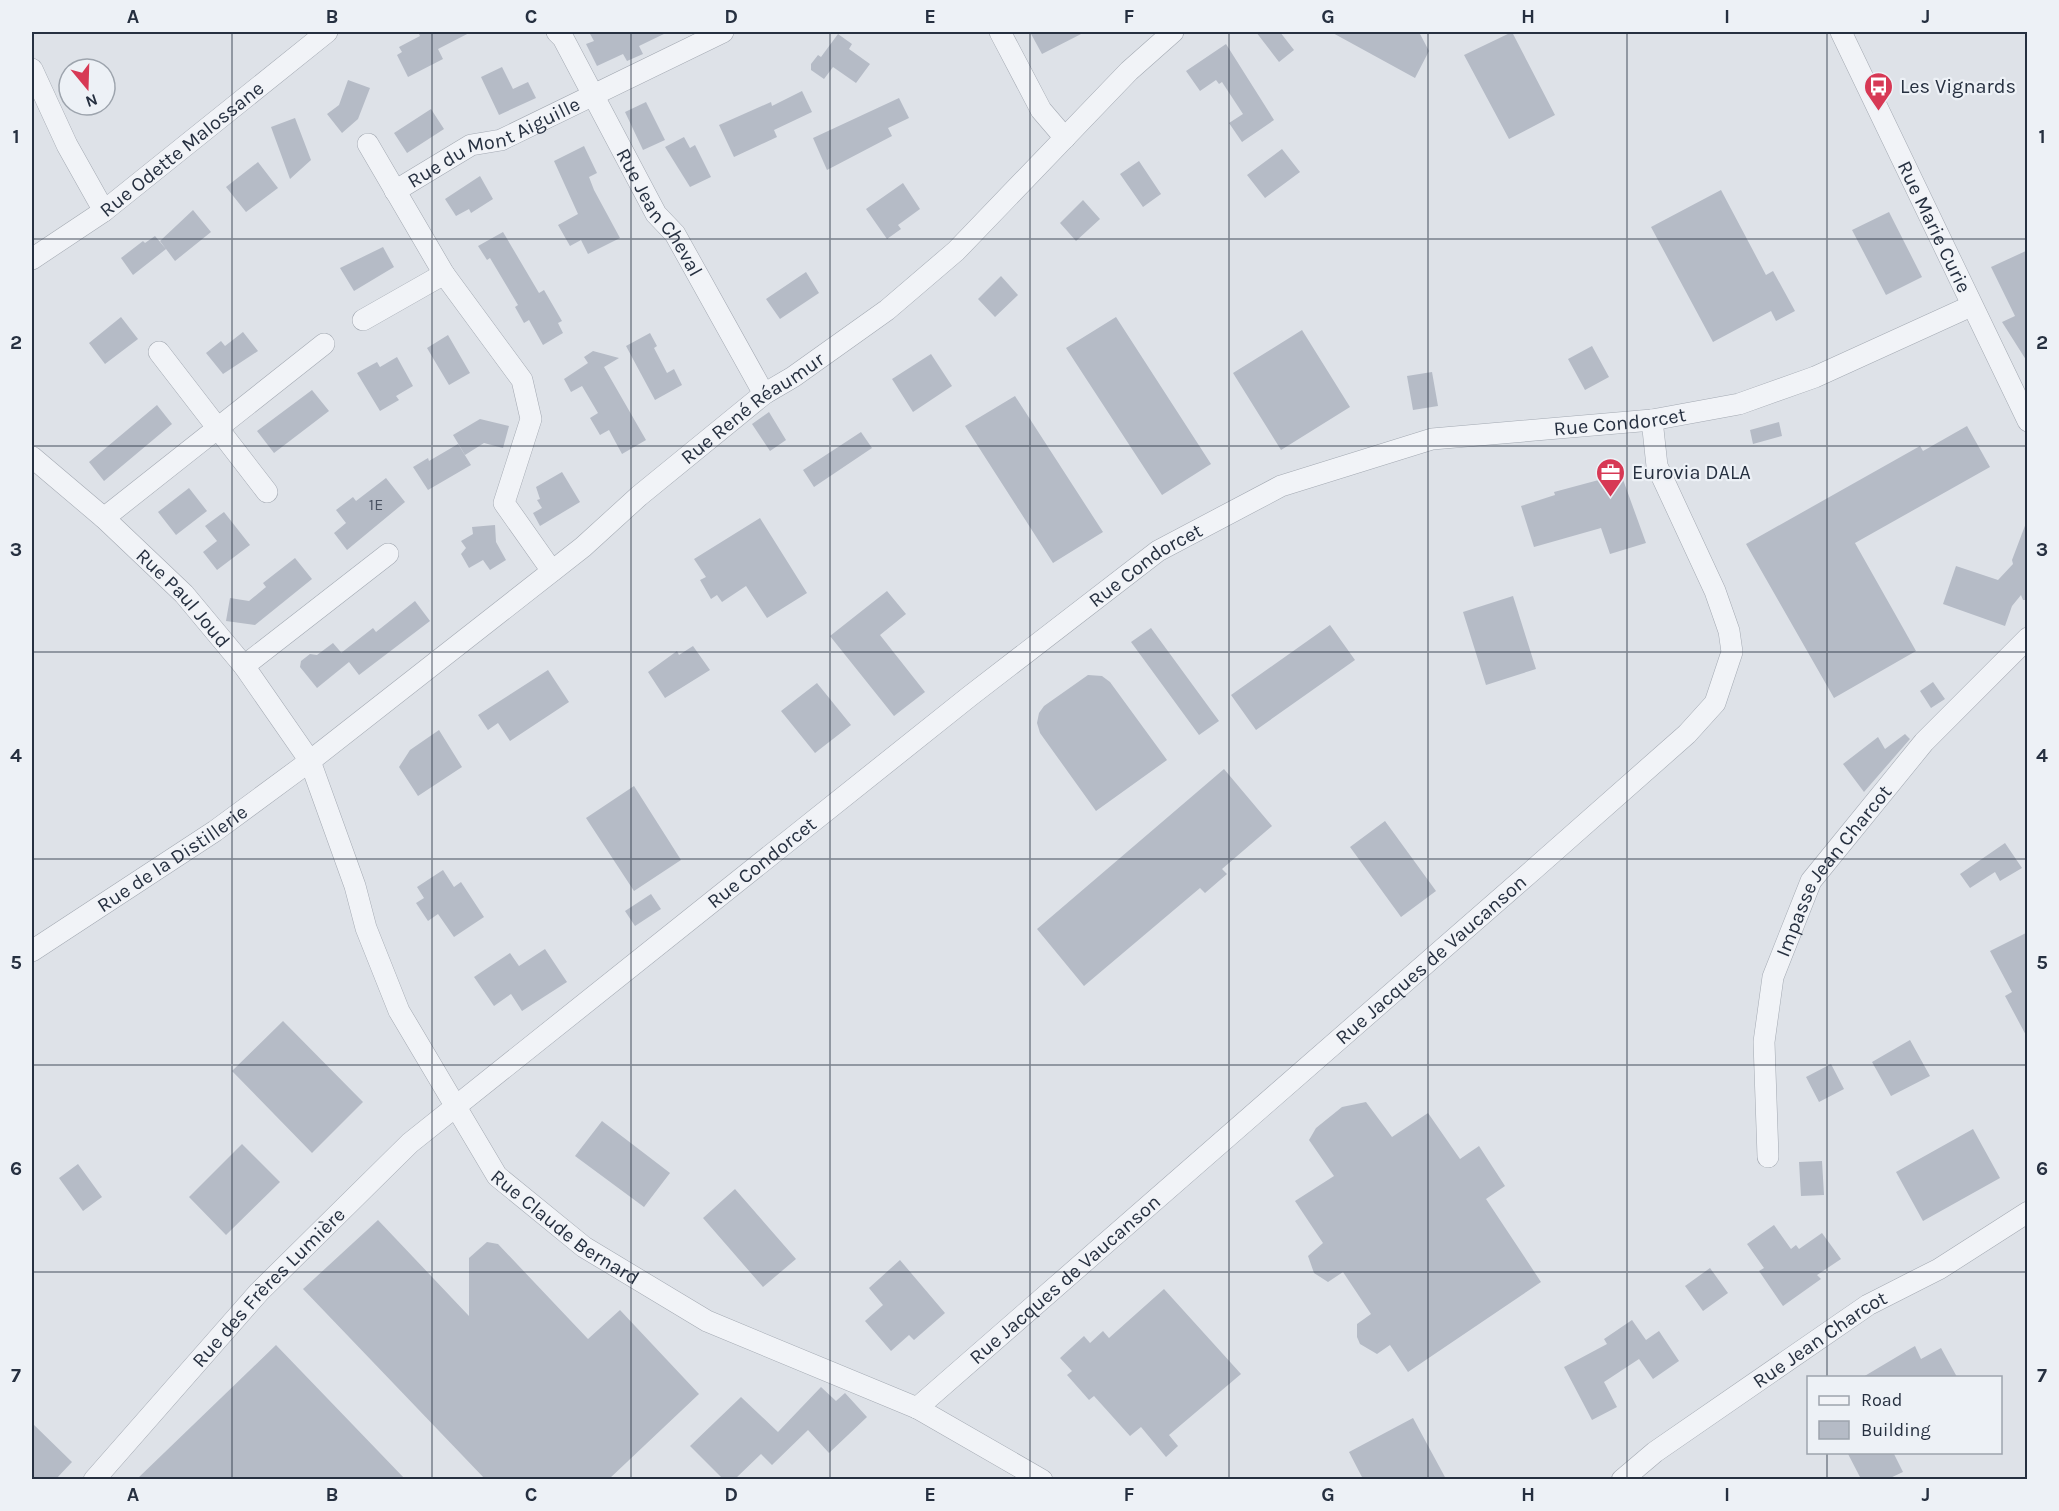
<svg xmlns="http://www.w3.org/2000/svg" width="2059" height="1511" font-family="Karla,sans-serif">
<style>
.building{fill:#b5bbc6}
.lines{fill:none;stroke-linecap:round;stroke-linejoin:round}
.minor-casing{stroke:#a3a9b2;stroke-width:22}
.minor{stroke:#f1f3f7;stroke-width:21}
.grid{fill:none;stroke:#263040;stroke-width:1.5;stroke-opacity:0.55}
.labels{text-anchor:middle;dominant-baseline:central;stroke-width:4.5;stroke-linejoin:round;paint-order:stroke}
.number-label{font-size:16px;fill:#4a5362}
.poi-label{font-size:20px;fill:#263040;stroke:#edf1f6;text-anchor:start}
.street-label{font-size:20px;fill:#263040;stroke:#edf1f6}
.neatline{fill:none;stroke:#263040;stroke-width:2}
.grid-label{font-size:20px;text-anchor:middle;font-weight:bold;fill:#263040}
</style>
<rect width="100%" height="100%" fill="#dee2e8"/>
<path class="building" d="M418,32h53l-33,17 5,10 -35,18 -11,-22 5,-3 -3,-5 21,-11z
M589,32h79l-29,14 4,8 -16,7 -4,-7 -26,12 -11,-22 8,-3z
M1030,32h55l-43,22z
M1256,32h24l14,18 -15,12z
M1331,32h88l10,19 -14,27z
M1512,32l43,83 -46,24 -45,-84z
M838,34l14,10 -3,5 21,15 -14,19 -23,-16 -9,12 -13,-9v-6l7,-9 3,2z
M1226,44l48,76 -32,22 -13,-19 14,-9 -21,-32 -3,2 -3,-4 -16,11 -14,-20z
M502,67l11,22 15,-7 8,16 -37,17 -18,-38z
M348,80l22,8 -12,31 -16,14 -15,-19 12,-9z
M802,91l10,21 -38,18 3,7 -43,20 -15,-32 52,-23 1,4z
M899,98l10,20 -21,10 4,8 -65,34 -14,-32z
M646,102l19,38 -22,10 -18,-38z
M431,109l13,20 -37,24 -13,-20z
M295,118l16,42 -21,19 -19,-52z
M684,137l6,11 5,-3 16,32 -21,10 -25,-40z
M584,146l13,27 -8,4 5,13 26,48 -32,16 -7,-14 -11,6 -12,-21 20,-11 -24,-53z
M1282,149l18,23 -35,26 -18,-23z
M1139,161l22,33 -18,13 -23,-33z
M258,162l20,26 -32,24 -20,-25z
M480,176l13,23 -22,14 -2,-4 -13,7 -11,-17z
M903,183l17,26 -22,16 3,4 -14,10 -21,-30z
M1721,190l45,85 7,-4 22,40 -19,10 -5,-10 -58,31 -62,-115z
M1083,200l17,19 -24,22 -16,-18z
M193,210l18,22 -36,29 -15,-20z
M1889,212l33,65 -36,18 -34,-65z
M503,232l36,61 5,-3 18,31 -4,2 5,10 -20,12 -14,-25 -5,3 -9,-16 3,-2 -28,-47 -3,2 -9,-14z
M155,236l11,13 -33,26 -12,-17 22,-17 2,2z
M383,247l11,20 -40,24 -14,-23z
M2028,250v113l-26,-41 13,-6 -24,-49z
M806,272l13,21 -39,26 -14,-20z
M1001,276l17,19 -23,22 -17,-18z
M121,317l17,22 -33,25 -16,-21z
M1116,317l95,147 -49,31 -96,-147z
M1302,330l48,77 -69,43 -48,-77z
M243,332l15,19 -35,23 -17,-21 15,-12 4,5z
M650,333l7,13 -3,2 13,25 7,-4 8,16 -27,15 -29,-54z
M448,335l22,38 -21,12 -22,-37z
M1592,346l17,31 -24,13 -17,-31z
M593,351l26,7 -15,9 42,73 -24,14 -13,-24 -9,5 -10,-17 8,-5 -16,-27 -11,6 -7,-13 24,-16 -4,-6z
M931,354l21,32 -39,26 -21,-33z
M397,357l16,29 -17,10 3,4 -19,11 -23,-38 20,-11 3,5z
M1432,372l6,34 -25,4 -6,-34z
M312,390l17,21 -55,42 -17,-22z
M1015,396l88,136 -50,31 -88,-137z
M157,405l15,19 -68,57 -15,-19z
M769,412l17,28 -16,11 -18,-27z
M480,419l29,7 -6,22 -19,-5 -19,12 -12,-20z
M1779,422l3,14 -29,8 -3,-14z
M1967,426l23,41 -135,76 61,108 -82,47 -88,-154 174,-98 3,5z
M861,432l11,16 -58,39 -11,-17z
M458,444l13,21 -43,25 -15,-23 15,-9 1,3z
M562,472l18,30 -40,24 -7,-13 9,-5 -5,-8 3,-1 -4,-12z
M1621,474l25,69 -36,11 -9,-26 -67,19 -13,-41 34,-11 -1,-3z
M386,478l19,24 -58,48 -13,-17 12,-10 -10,-13 17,-13 3,4z
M189,488l18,23 -31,24 -18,-23z
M224,512l26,33 -33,25 -14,-18 14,-11 -12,-15z
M760,518l47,75 -40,25 -21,-32 -24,16 -5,-7 -6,4 -11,-19 6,-3 -12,-18z
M2026,523l2,77h-5l-2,-5 -9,11 -7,20 -62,-22 13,-38 42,14 15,-16 -1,-4z
M495,525l1,17 10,18 -16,10 -7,-10 -14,8 -8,-14 5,-6 -5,-7 12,-7 -1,-7z
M295,558l17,21 -57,46 -29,-4 4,-23 19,3 17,-14 -3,-4z
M887,591l19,23 -26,21 45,57 -31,24 -64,-80z
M1513,596l23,73 -50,16 -23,-73z
M415,601l15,20 -71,54 -10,-13 -32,26 -17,-21 1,-6 9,-7 7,1 16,-12 12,14 -4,-4 32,-25 3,4z
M1330,625l25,35 -99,70 -25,-35z
M1151,628l68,93 -20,14 -68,-93z
M693,646l17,24 -45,28 -17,-26 29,-21 2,4z
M548,670l21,32 -59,39 -12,-18 -10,7 -10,-15z
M1088,675l14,1 8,6 57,78 -71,51 -56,-78 -3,-10 2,-10 5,-7z
M1933,682l12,17 -14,9 -11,-17z
M817,683l34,42 -36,28 -34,-42z
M439,730l23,37 -44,29 -19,-29 11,-17z
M1905,734l5,5 -46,53 -21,-28 35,-27 7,12z
M1224,769l48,57 -50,43 5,5 -22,19 -5,-5 -116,98 -47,-57z
M634,786l47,74 -47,31 -48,-73z
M1385,821l51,70 -35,26 -51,-70z
M2005,843l17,25 -22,13 -5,-9 -25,16 -10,-14z
M443,870l11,17 7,-5 23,35 -30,20 -16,-23 -10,7 -12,-18 8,-5 -7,-11z
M651,894l10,15 -26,17 -10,-15z
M2028,932v107l-23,-43 7,-4 -22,-41z
M545,949l22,33 -45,29 -11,-17 -17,12 -20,-29 36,-24 9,13z
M283,1021l80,81 -51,51 -80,-82z
M1910,1040l20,36 -39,20 -19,-34z
M1831,1064l13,25 -25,13 -13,-25z
M1366,1102l26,35 36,-24 32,46 19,-13 26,40 -19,13 55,83 -133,90 -18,-27 -13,9 -17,-10 -3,-7v-13l14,-10 -28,-42 -15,10 -14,-9 -6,-17 15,-13 -28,-42 39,-25 -25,-36 7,-12 26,-21z
M602,1121l68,52 -26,34 -69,-51z
M1973,1129l27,49 -77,43 -27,-49z
M242,1144l38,38 -54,53 -37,-38z
M1822,1161l2,34 -23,1 -2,-34z
M78,1164l24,33 -19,14 -24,-33z
M735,1189l61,70 -33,28 -60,-69z
M378,1220l91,96v-58l18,-16 11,2 90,95 32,-29 79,84 -90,85h-124l-182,-190z
M1774,1225l17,24 5,-4 3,4 23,-16 19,26 -24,16 4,4 -38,27 -24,-35 5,-3 -17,-24z
M900,1260l45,53 -31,27 -5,-5 -18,16 -26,-30 18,-16 -14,-17z
M1710,1268l18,25 -25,18 -18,-25z
M1164,1289l77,85 -72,61 9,11 -12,11 -25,-30 -11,9 -36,-40 -5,4 -22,-25 5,-4 -12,-13 24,-22 6,7 13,-12 6,7z
M1632,1320l14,20 13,-9 20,30 -26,18 -14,-20 -35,23 13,25 -25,13 -28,-53 43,-23 -3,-5z
M276,1345l129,134h-268z
M1915,1346l6,13 20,-11 16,29h-94z
M821,1387l15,14 9,-8 22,24 -38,36 -21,-23 -36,35 -11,-11 -26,25h-12l-33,-33 51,-49 37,35z
M1413,1418l33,61h-83l-14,-27z
M32,1423l40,39 -16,17h-24z
M1847,1452h46l10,20 -15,7h-27z"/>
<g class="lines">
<defs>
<g id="minor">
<path id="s1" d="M557,32l6,6 93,176 19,20 89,160"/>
<path d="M1000,32l41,78 24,28"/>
<path id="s2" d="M1841,32l187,389"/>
<path d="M32,69l35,76 37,66"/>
<path d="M368,144l76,130"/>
<path id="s3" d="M395,191l76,-46 30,-5 222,-108"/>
<path id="s4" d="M32,259l72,-48 223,-179"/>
<path d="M363,320l81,-46 78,106 9,39 -27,84 48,68"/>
<path d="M159,352l108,140"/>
<path id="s5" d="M32,457l72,61 80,76 60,72 66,95 45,125 11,42 33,83 98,165 87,71 123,74 210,87 125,72"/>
<path d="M104,518l220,-174"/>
<path d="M244,666l144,-112"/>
<path id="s6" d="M32,951l183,-120 95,-70 273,-214 56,-51 125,-102 29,-17 94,-67 69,-59 173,-180 44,-39"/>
<path id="s7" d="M1768,1157l-4,-115 9,-65 38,-96 113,-139 104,-104"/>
<path id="s8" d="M917,1408l616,-538 154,-136 28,-31 17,-51 -3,-21 -14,-40 -58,-125 -5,-46"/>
<path id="s9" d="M94,1480l165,-188 151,-149 560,-447 188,-145 123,-65 151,-47 220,-19 87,-16 76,-27 156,-71"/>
<path id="s10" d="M1622,1480l33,-28 213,-147 71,-36 89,-57"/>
</g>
</defs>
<use href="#minor" class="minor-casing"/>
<use href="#minor" class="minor"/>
</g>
<path class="grid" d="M232,32v1448M432,32v1448M631,32v1448M830,32v1448M1030,32v1448M1229,32v1448M1428,32v1448M1627,32v1448M1827,32v1346M32,239h1996M32,446h1996M32,652h1996M32,859h1996M32,1065h1996M32,1272h1996M1827,1452v28"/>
<defs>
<symbol id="bus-pin" viewBox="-11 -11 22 30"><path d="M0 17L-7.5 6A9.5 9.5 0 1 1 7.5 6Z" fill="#d73955" stroke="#edf1f6"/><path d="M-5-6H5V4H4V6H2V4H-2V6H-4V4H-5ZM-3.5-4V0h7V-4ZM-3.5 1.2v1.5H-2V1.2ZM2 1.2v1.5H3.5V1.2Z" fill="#fff"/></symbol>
<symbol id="office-pin" viewBox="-11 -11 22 30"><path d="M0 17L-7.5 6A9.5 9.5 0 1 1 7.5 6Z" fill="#d73955" stroke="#edf1f6"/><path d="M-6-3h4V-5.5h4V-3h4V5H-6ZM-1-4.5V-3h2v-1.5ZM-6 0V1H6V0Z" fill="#fff"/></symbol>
</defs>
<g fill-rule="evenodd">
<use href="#bus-pin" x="1862" y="70" width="33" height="45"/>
<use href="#office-pin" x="1594" y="456" width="33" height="45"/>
</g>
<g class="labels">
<g class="number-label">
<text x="376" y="504">1E</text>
</g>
<g class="poi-label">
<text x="1900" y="86">Les Vignards</text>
<text x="1632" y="472">Eurovia DALA</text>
</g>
<g class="street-label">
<text stroke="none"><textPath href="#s3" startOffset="111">Rue du Mont Aiguille</textPath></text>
<text stroke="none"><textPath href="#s4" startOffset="186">Rue Odette Malossane</textPath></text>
<text stroke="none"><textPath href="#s1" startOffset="208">Rue Jean Cheval</textPath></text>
<text stroke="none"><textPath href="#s2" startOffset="216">Rue Marie Curie</textPath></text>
<text stroke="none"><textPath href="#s6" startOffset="903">Rue René Réaumur</textPath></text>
<text stroke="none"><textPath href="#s9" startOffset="1902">Rue Condorcet</textPath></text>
<text stroke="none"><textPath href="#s9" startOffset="1398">Rue Condorcet</textPath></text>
<text stroke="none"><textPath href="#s5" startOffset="207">Rue Paul Joud</textPath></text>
<text stroke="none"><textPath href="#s6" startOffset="168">Rue de la Distillerie</textPath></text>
<text stroke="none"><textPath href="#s9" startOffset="912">Rue Condorcet</textPath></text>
<text stroke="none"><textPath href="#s7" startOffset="304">Impasse Jean Charcot</textPath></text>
<text stroke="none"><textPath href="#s8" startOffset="682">Rue Jacques de Vaucanson</textPath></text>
<text stroke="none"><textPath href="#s5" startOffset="957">Rue Claude Bernard</textPath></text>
<text stroke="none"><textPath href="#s8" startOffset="196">Rue Jacques de Vaucanson</textPath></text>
<text stroke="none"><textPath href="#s9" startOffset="260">Rue des Frères Lumière</textPath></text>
<text stroke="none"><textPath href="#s10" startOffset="243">Rue Jean Charcot</textPath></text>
</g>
</g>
<rect width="2059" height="1511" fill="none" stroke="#edf1f6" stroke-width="66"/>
<rect x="1807" y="1376" width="195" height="78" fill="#edf1f6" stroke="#9da4ad" stroke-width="1.5"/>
<rect x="1819" y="1396" width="30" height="9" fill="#f1f3f7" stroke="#9da4ad" stroke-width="1.5"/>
<text x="1861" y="1406" font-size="18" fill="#263040">Road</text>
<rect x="1819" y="1421" width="30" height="18" fill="#b5bbc6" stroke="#9da4ad" stroke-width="1.5"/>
<text x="1861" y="1436" font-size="18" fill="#263040">Building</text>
<g transform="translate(87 87) rotate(161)"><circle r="28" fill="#edf1f6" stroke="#9da4ad" stroke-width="1.5"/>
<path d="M0-4.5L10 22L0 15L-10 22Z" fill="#d73955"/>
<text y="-9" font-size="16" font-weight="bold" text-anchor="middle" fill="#263040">N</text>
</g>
<rect x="33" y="33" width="1993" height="1445" class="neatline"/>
<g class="grid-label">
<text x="133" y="23">A</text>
<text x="332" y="23">B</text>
<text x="531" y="23">C</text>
<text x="731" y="23">D</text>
<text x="930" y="23">E</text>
<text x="1129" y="23">F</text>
<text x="1328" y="23">G</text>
<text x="1528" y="23">H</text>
<text x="1727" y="23">I</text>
<text x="1926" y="23">J</text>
<text x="16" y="143">1</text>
<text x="2042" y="143">1</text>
<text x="16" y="349">2</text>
<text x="2042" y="349">2</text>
<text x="16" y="556">3</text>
<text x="2042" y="556">3</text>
<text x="16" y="762">4</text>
<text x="2042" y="762">4</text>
<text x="16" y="969">5</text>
<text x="2042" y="969">5</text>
<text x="16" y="1175">6</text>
<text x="2042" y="1175">6</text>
<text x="16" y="1382">7</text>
<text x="2042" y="1382">7</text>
<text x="133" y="1501">A</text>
<text x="332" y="1501">B</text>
<text x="531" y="1501">C</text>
<text x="731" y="1501">D</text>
<text x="930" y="1501">E</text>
<text x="1129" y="1501">F</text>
<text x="1328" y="1501">G</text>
<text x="1528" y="1501">H</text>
<text x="1727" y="1501">I</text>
<text x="1926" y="1501">J</text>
</g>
</svg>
